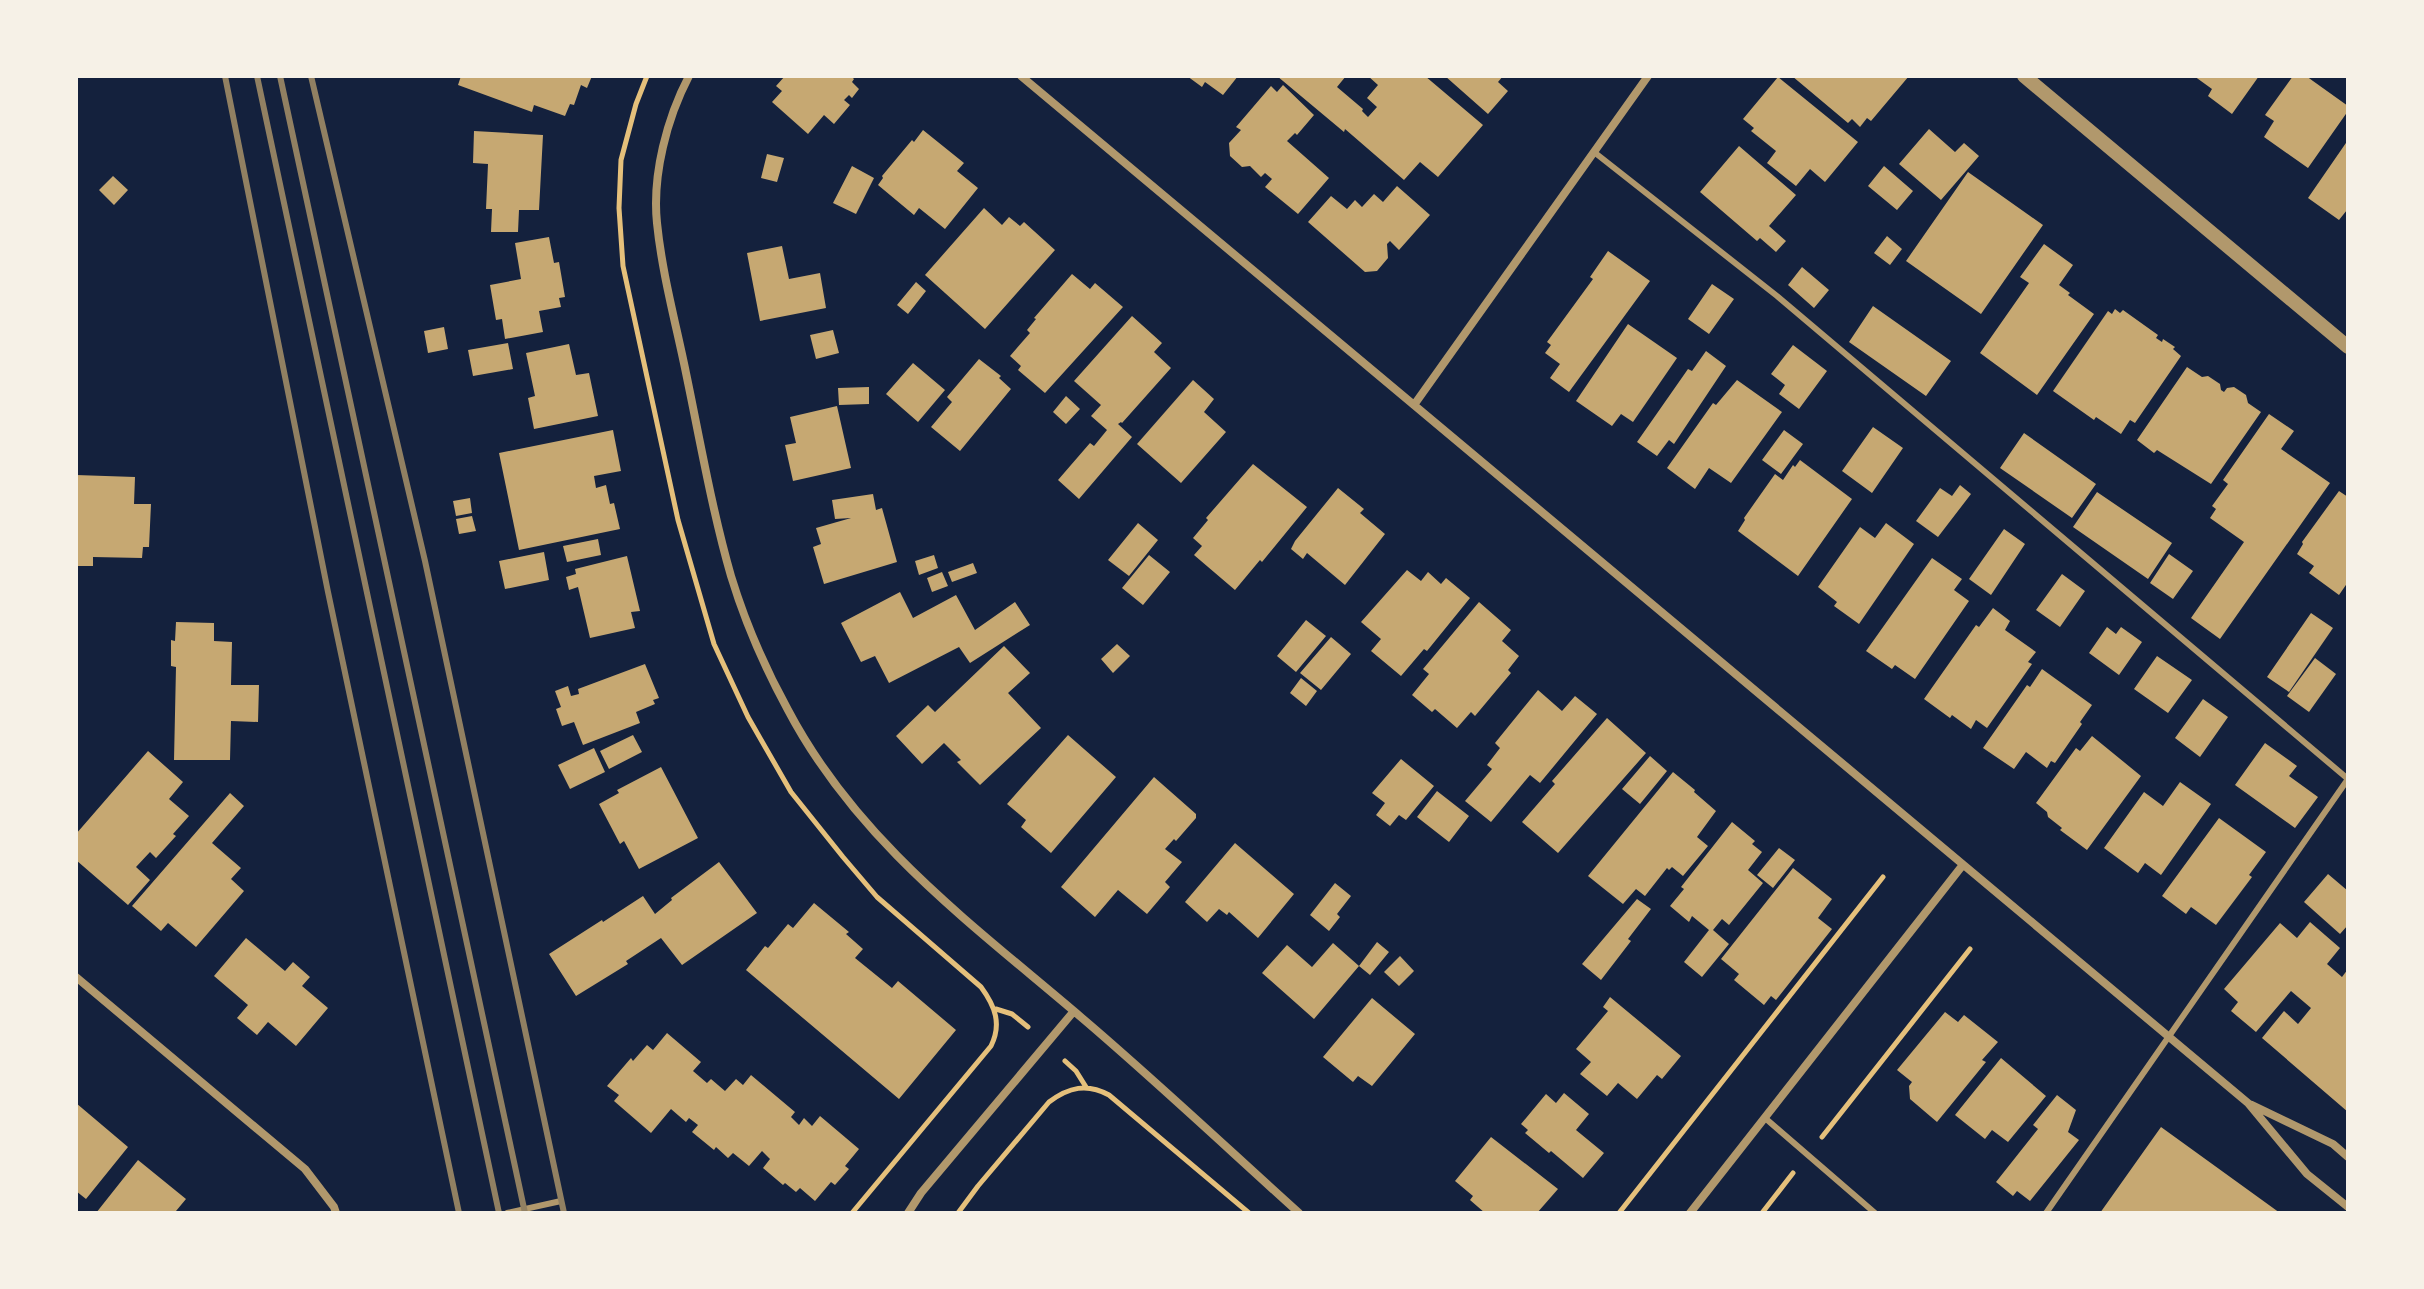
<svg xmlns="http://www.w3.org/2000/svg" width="2424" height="1289" font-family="Lora,serif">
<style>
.building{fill:#c6a872}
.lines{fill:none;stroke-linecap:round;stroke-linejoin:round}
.path{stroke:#e5c07b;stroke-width:5}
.service{stroke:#b1986c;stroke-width:6}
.minor{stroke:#b1986c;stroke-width:8}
.tertiary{stroke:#b1986c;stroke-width:14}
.rail{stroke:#918062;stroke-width:6}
</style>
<rect width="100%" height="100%" fill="#14213d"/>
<path class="building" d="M461,76h131l-5,12 -6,-3 -7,20 -4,-1 -5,12 -31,-11 -2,7 -74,-27z
M785,76h66l3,3 -2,3 7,7 -7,9 -3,-3 -5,5 6,5 -16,19 -10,-9 -16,19 -36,-32 10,-11 -6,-5z
M1187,76h51l-15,19 -18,-13 -3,5z
M1277,76h69l-9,11 26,22 -1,2 6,6 9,-10 -10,-9 11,-13 -10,-9h57l58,49 -45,52 -18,-15 -16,18 -59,-51 -1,3z
M1445,76h58l-5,6 10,9 -20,23z
M1792,76h117l-38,45 -4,-3 -7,9 -8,-8 -4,4z
M2194,76h65l-27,38 -24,-18 4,-7z
M2293,76h13l42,30v5l-40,57 -44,-31 10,-16 -9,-6z
M1778,77l80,65 -33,40 -15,-13 -14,17 -29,-23 9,-12 -25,-20 3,-3 -11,-9z
M1283,85l31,30 -17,20 -2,-2 -8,8 42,37 -31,36 -33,-27 7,-8 -7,-6 -4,4 -11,-11 -8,1 -12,-11 -1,-13 12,-13 -5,-3 35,-41 6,6z
M1929,129l26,23 9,-9 15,13 -38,44 -42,-36z
M923,130l41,33 -7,8 21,17 -33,41 -26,-21 -5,7 -36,-30 5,-7 -1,-2 30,-36 2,2z
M474,131l69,4 -4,75h-20l-1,22h-27l1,-23h-6l2,-45 -15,-1z
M2348,140v71l-1,-1 -8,10 -31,-22z
M1739,146l57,49 -27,31 17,15 -10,11 -16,-14 -3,3 -57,-49z
M767,154l17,4 -7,24 -16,-4z
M852,166l22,12 -18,36 -23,-11z
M1884,166l29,25 -16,19 -29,-24z
M1968,172l75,53 -62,89 -75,-53z
M113,176l15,14 -14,15 -15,-15z
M1397,186l33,29 -31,35 -9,-9 -3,3 1,14 -11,13 -12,1 -57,-50 23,-26 16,13 8,-9 7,7 12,-13 9,8z
M984,208l18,17 7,-8 11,9 4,-4 31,28 -70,79 -60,-54z
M1887,236l15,13 -12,16 -16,-12z
M549,237l5,26 5,-1 6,35 -6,1 2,9 -22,4 4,21 -38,7 -3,-20 -6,1 -6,-35 31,-6 -6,-36z
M2044,244l29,21 -14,20 11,8 -2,2 26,19 -57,81 -57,-42 49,-70 -9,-6z
M782,246l7,33 31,-6 6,35 -66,13 -13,-68z
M1608,251l42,30 -81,111 -19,-14 10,-14 -15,-11 6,-8 -4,-3 46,-63 -3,-2z
M1802,267l27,23 -15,18 -26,-23z
M1072,274l18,15 5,-6 28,24 -78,86 -27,-23 3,-4 -11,-10 20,-23 -3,-3 9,-11 -2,-1z
M916,282l10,9 -18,23 -11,-9z
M1712,284l22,15 -25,35 -21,-15z
M1873,306l78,55 -25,35 -77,-54z
M2115,309l5,4 3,-3 35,25 -2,3 6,4 1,-3 12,8 -2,2 8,7 -46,67 -5,-3 -9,14 -25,-17 -2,3 -41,-29 55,-80 4,3z
M1132,316l30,27 -8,9 17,16 -49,55 -1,-1 -3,2 14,13 -53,62 -21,-19 32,-37 4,3 13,-16 -16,-14 10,-11 -27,-24z
M1628,324l49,34 -44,64 -12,-8 -9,12 -36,-25z
M444,327l4,22 -20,4 -4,-22z
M833,330l6,23 -23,6 -6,-24z
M508,343l5,26 -40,7 -5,-26z
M569,344l7,31 13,-2 9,43 -64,13 -6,-31 7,-2 -9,-43z
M1793,345l34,26 -28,38 -20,-15 6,-9 -14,-11z
M1706,351l20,15 -52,78 -5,-4 -12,16 -20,-14 51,-73 4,2z
M979,359l22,17 -2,2 12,11 -51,62 -29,-24 21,-25 -5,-5z
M913,363l32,27 -27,32 -32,-28z
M2187,367l15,10 6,-1 12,8 1,6 3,2 3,-4 7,-1 12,8 2,8 13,9 -50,72 -54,-34 -3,3 -17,-13z
M1193,380l21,19 -10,13 22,20 -45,51 -44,-39z
M1737,380l45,32 -51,71 -22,-15 -14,21 -28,-21 46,-65 3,2z
M869,387v17l-30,1 -1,-17z
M1066,396l14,13 -14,15 -13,-12z
M837,406l14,62 -58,13 -8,-36 11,-2 -6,-26z
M2269,414l25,17 -13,18 49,34 -110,156 -29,-21 53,-76 -34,-24 6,-9 -4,-3 16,-22 -5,-4z
M1873,427l30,21 -31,45 -30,-22z
M613,430l8,41 -27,5 2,12 10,-3 4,19 4,-1 6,26 -101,21 -20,-97z
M1784,430l19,14 -22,30 -19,-14z
M2024,433l72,51 -24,34 -72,-50z
M1800,460l52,39 -54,77 -60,-45 7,-11 -1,-2 31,-44 8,6 10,-15 2,2z
M1253,464l54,43 -45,55 -2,-2 -25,30 -41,-35 8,-9 -9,-8 15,-18 -2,-2z
M76,475l59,2 -1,27h17l-2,43h-6l-1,11 -49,-1v9h-17z
M1960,485l11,9 -33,43 -22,-16 24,-33 12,8z
M1338,488l26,21 -4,4 25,21 -40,51 -38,-32 -4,6 -12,-10 4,-8z
M2339,491l9,6v85l-9,13 -30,-22 5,-7 -17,-12 6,-10 -1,-2z
M2097,492l75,51 -24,36 -75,-52z
M873,494l3,16 6,-2 15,54 -73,22 -11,-37 8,-3 -5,-16 35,-10 -16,1 -3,-19z
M470,498l2,15 -16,3 -3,-15z
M472,516l4,15 -17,3 -3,-15z
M1138,523l20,17 -29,36 -21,-16z
M1886,523l28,21 -55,80 -25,-18 3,-4 -19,-15 42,-60 15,11z
M2004,529l21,15 -34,51 -22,-16z
M598,539l3,16 -34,7 -4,-16z
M544,552l5,28 -44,9 -6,-28z
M2169,554l24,17 -20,28 -23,-16z
M934,555l4,13 -19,7 -4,-14z
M1149,555l21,17 -27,33 -21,-17z
M627,556l13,55 -9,1 4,16 -45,10 -12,-51 -9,3 -3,-13 10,-3 -1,-5z
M1932,558l30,21 -8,11 15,11 -54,78 -20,-14 -3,4 -26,-18z
M973,563l4,10 -25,9 -4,-10z
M1407,570l14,11 7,-9 13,12 5,-6 24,20 -43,53 -3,-2 -23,27 -30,-25 10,-12 -20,-17z
M942,572l6,14 -16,6 -5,-14z
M2062,574l23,17 -25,36 -24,-17z
M900,592l13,26 43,-23 19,35 40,-28 15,23 -60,38 -11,-16 -70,36 -14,-27 -14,6 -20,-39z
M1479,602l32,28 -9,11 17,15 -11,14 3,3 -36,43 -4,-4 -14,16 -22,-19 -3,3 -20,-17 17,-21 -6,-5z
M1993,608l17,13 -5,9 31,22 -8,10 4,2 -45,64 -11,-8 -5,9 -19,-14 -2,3 -26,-19 52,-74 3,2z
M2311,613l22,15 -44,64 -22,-15z
M1306,620l20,16 -30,36 -19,-16z
M176,622l38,1v18l18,1 -1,43h28l-1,37 -27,-1 -1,39h-56l2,-93 -5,-1v-26l4,1z
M2107,627l9,7 5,-7 21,15 -23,33 -30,-22z
M1331,637l20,17 -30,36 -21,-17z
M1117,644l13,12 -17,17 -12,-14z
M1004,646l26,27 -22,20 33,35 -61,57 -23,-23 4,-2 -17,-17 -22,21 -26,-28 32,-31 7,7z
M2157,656l35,24 -24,33 -34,-24z
M2315,658l21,16 -27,38 -22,-16z
M645,664l14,34 -6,2 2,4 -19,8 4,11 -57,22 -9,-23 -12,4 -6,-17 5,-2 -6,-16 13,-5 3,10 8,-2 -1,-5z
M2042,669l50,36 -12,17 2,2 -27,39 -4,-2 -4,7 -21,-16 -12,17 -31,-21 44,-63 3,2z
M1301,678l16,13 -11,15 -16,-13z
M1538,690l24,21 13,-15 22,18 -57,69 -10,-8 -39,47 -26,-21 27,-32 -5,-4 13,-17 -5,-5z
M2203,699l25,18 -28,40 -25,-19z
M1607,718l39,35 -88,100 -36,-31 33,-38 -3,-3z
M633,735l9,17 -33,17 -9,-18z
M1068,735l48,42 -65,76 -30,-26 5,-7 -19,-16z
M2092,736l49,40 -54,74 -27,-20 2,-2 -14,-11 -1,-5 -11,-9 40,-55 4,3z
M2265,743l32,23 -8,10 29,21 -23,31 -60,-43z
M594,748l11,24 -35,17 -12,-24z
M148,751l35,31 -14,17 20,17 -16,18 3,2 -20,22 -6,-6 -14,15 14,13 -22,25 -52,-45v-26z
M1650,756l17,15 -27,33 -18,-15z
M1401,759l33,27 -28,34 -7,-5 -9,11 -14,-11 9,-12 -13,-10z
M661,767l37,71 -59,31 -15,-28 -4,3 -21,-40 20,-11 -2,-3z
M1673,772l22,18 -1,2 22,19 -19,26 11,9 -25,30 -11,-9 -3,3 -2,-2 -22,28 -9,-7 -13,15 -35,-28z
M1154,777l42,37v4l-20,23 -2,-2 -9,10 17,13 -17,20 5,5 -23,27 -29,-24 -23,27 -34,-30z
M2180,782l31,22 -50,71 -16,-12 -7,10 -34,-25 40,-56 19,14z
M1437,791l32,25 -20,26 -32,-25z
M230,793l14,13 -32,37 29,25 -10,11 13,12 -48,56 -28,-24 -7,8 -29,-25z
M2219,818l47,34 -17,23 3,2 -36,48 -25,-18 -5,7 -24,-18z
M1732,822l23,19 -3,3 10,8 -14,18 15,13 -34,42 -7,-6 -9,11 16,14 -27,33 -18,-15 25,-32 -17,-14 -3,6 -19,-16 14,-17 -3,-2z
M1235,843l59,51 -36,44 -29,-26 -2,3 -8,-6 -12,13 -22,-20z
M1779,848l16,12 -22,28 -16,-13z
M719,862l38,51 -75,52 -21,-27 -35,23 2,3 -52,32 -27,-42 53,-34 1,2 40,-26 12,18 17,-14 -1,-2z
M1793,868l39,31 -14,19 14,11 -56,71 -5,-4 -7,9 -30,-25 5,-6 -18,-15z
M2328,874l20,17v34l-8,9 -36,-32z
M1335,883l16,13 -14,18 3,3 -11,14 -19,-16z
M1637,899l14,10 -23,30 3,2 -30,39 -19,-16z
M814,903l35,29 -3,2 17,15 -8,9 37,30 6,-7 58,49 -57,69 -153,-129 19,-24 3,2 20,-24 5,4z
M2310,922l30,26 -13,16 15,13 6,-8v143l-86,-74 22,-27 14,13 13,-16 -20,-17 -35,41 -25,-21 7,-9 -14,-13 56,-66 17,15z
M246,938l39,33 8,-9 17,15 -8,9 26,22 -32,38 -28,-24 -11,13 -20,-17 11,-13 -34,-29z
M1377,942l12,10 -19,23 -11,-9 -45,53 -52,-46 25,-28 25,22 21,-24 26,23z
M1400,956l14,15 -15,15 -15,-14z
M1610,997l71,59 -19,23 -5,-4 -20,24 -19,-16 -11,13 -27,-22 11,-12 -15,-13 32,-38 -5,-4z
M1372,998l43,36 -43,52 -14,-10 -5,6 -30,-25z
M1945,1012l13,10 6,-7 34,27 -16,18 4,2 -49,60 -27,-23 -1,-13 3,-4 -15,-12z
M667,1033l34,29 -8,9 14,12 4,-4 14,12 11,-12 7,6 8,-10 44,37 -4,5 8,8 5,-7 8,8 8,-10 39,33 -14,17 4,3 -14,16 -4,-3 -16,19 -15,-13 -4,4 -11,-9 -2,2 -20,-17 7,-9 -8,-8 -13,15 -16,-13 -5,5 -12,-11 -2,3 -22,-18 6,-7 -9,-7 -3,4 -15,-13 -20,24 -37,-32 5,-6 -12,-9 24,-28 2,3 14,-16 6,5z
M2001,1058l45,38 -38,46 -16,-12 -7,9 -30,-24z
M1564,1093l25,21 -13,16 28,23 -21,25 -32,-27 -2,2 -24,-20 3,-3 -7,-6 25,-30 10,9z
M2057,1095l19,15 -8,22 11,8 -49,61 -13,-10 -4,5 -17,-14 42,-53 -5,-4z
M76,1103l52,44 -42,52 -10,-8z
M2161,1127l119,86h-180z
M1491,1137l67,52 -21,24h-52l-15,-13 3,-4 -18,-15z
M138,1160l48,39 -10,12 2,2h-82z"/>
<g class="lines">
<path class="path" d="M647,76l-11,28 -15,56 -2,48 4,58 55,254 36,124 34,73 43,75 52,65 34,40 104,90c14,19 21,37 10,59l-139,167
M996,1009l16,5 16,13
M1065,1061l11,10 10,16
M1822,1137l148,-188
M958,1213l20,-27 71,-84c20,-15 38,-19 60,-7l140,118
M1619,1213l264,-336
M1762,1213l31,-40"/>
<path class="service" d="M1594,152l183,144 571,483
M1765,1118l110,95
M507,1213l54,-12
M2046,1213l302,-434"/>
<path class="minor" d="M689,76c-22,42 -37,99 -32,147 5,50 19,101 29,150 14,67 26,137 45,203 14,46 34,92 57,134 69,131 184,214 294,308 74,63 145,130 217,195
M1021,76l1227,1027 59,71 41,33
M1414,405l234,-329
M76,977l229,192 29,38 2,6
M2252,1105l81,39 15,13
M908,1213l13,-20 153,-182
M1690,1213l272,-347"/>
<path class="tertiary" d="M2024,76l324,271"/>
<path class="rail" d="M225,76l103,516 131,621
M257,76l242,1137
M280,76l245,1137
M311,76l114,485 139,652"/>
</g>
<rect width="2424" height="1289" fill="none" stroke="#f6f1e7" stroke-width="156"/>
</svg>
